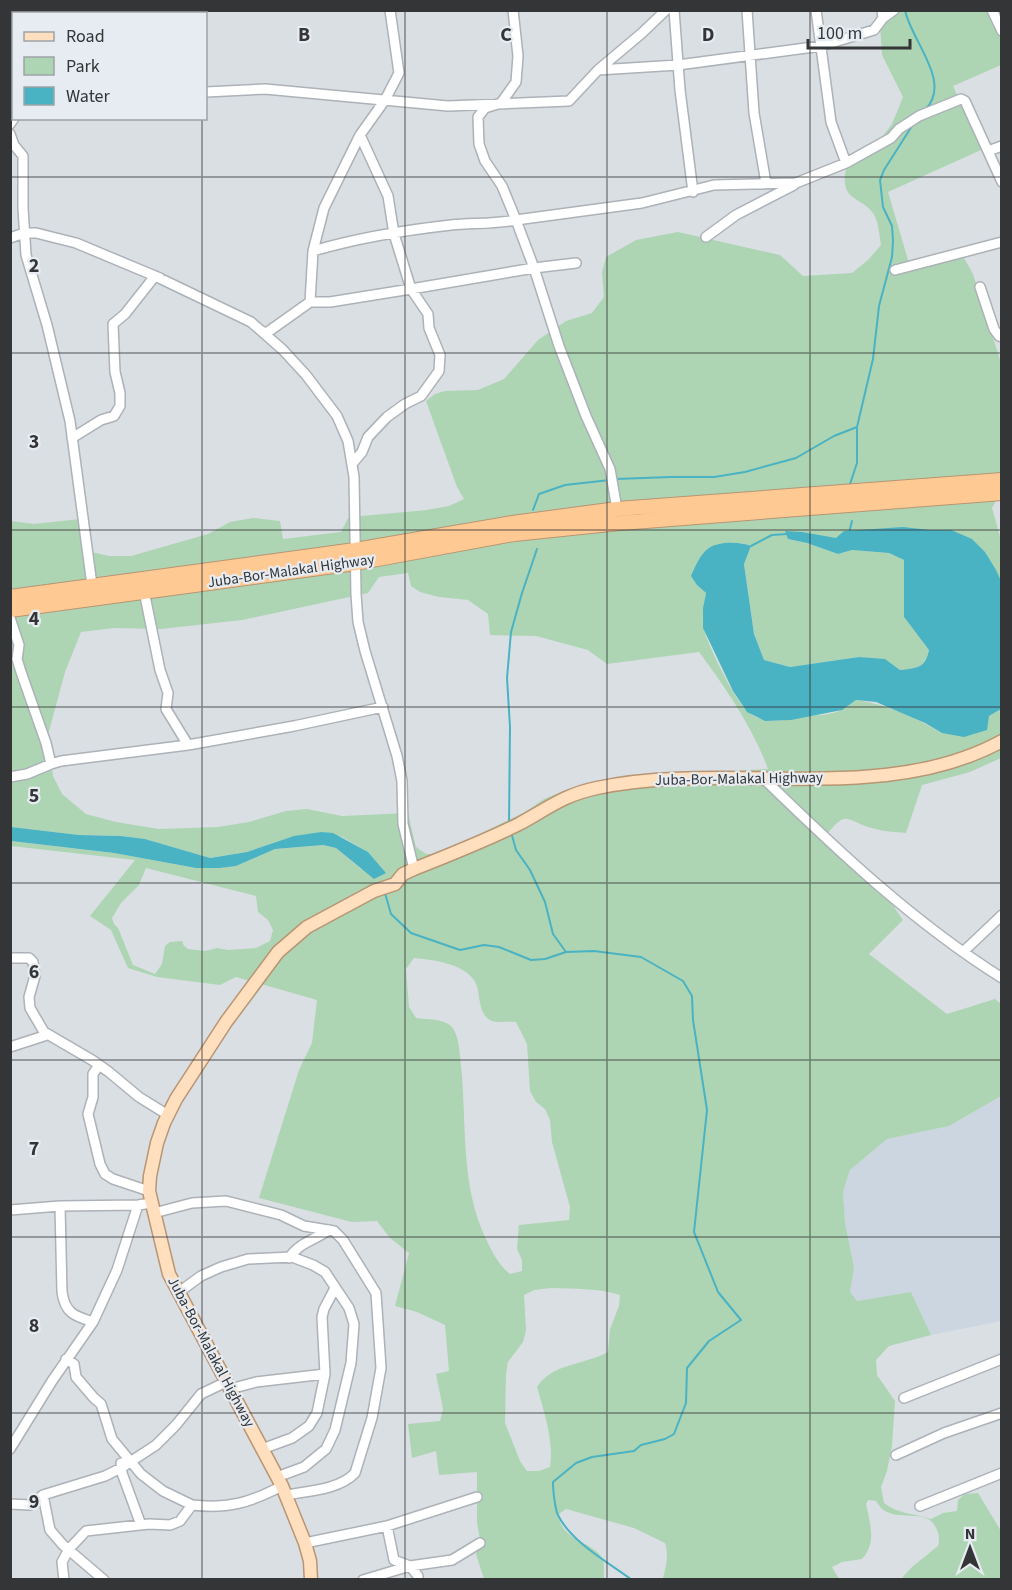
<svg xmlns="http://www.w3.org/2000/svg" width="1012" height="1590" font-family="'Source Sans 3',sans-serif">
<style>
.built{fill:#cbd6e1}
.green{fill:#add5b3;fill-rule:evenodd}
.water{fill:#49b2c3}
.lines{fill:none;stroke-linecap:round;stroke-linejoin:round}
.stream{stroke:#49b2c3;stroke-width:2}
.minor-casing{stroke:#acb2b7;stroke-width:12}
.major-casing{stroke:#b89573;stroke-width:15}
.highway-casing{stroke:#b89573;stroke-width:16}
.minor{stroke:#fff;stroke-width:9}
.major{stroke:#ffdfbe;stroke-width:12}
.highway{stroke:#ffc993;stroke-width:14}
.grid{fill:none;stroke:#333537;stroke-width:1.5;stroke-opacity:0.55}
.labels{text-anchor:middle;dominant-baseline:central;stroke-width:4.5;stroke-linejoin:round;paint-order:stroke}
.street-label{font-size:15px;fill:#333537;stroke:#e7ecf2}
.grid-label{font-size:20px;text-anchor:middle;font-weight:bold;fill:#333537;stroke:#e7ecf2;stroke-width:4.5;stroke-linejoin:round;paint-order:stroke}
</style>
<rect width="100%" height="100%" fill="#dadfe4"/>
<path class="built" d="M1001,1096v225l-70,14 -20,-43 -54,9 -8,-9 5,-25 -9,-44 -2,-31 7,-22 37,-31 62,-13z"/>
<path class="green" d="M879,11h122v54l-48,21 28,64 -93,42 23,78 49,-19 13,23 28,89v129l-9,16 9,32v43l-16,-31 -34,-22 -115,8 -50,-6 2,7 19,4 31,11 14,-4 37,3 15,7v57l25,33c-5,18 -11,18 -29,20l-15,-10 -26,-3 -69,10 -26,-7 -10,-26 -10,-70 7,-18 -9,-3 -15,1 -30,41 9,8c-2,11 -5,25 -2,36 4,17 31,71 43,82 17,16 42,8 62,5 11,-1 22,-1 32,-6 5,-2 10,-7 15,-10 31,4 59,18 86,33l47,-17 12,-7v49l-31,14 -48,13 -16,48c-12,-1 -26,-2 -38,-6 -23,-8 -22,-16 -40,6l44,42 31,45 -34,34 78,60 48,-15 6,5v92l-52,30 -62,13 -37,31 -7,22 2,31 9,44 -4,25 7,9 54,-9 20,43 -42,11 -13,14 1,15 18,26 -3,45 -5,25 -6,16 3,16c13,11 30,10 47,16l12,-6 14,-2 1,-11 7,-6 13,-1 23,38v48h-100l11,-12 26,-21c2,-7 1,-12 -2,-18 -10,-24 -46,0 -60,-27l-8,-1 -2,4c4,19 11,39 -4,55l-20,3 -10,5 7,12h-178l2,-1c3,-11 6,-24 2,-35l-31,-15 -68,-19 -7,5c0,25 31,27 42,42 5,8 2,16 3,23h-120l-8,-25 5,-10 -4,-21v-51l-38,3 -3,-24 -24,7 -4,-34 32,-3 3,-12 -7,-35 13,-3 -4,-46 -28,-13 -22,-6 14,-53 -19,-15 -13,-17 -25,1 -93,-24 40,-128 13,-27 5,-43 -81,-23 -16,8 -63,-8 -29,-9 -17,-38 -21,-14 45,-56 -124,-14 -1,-5 104,12 82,15 40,-2 39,-17 48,-4 13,3 25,21 25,4 -18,-21 -26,-15 -21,-5 -36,7 -38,13 -38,6 -64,-19 -24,-3 -42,-1 -68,-8v-306l23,3 46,-5 7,32 22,5h22l77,-22 22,-12 23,-4 27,3 3,18 58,-7 7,-14 13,-2 66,-6 22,-4 15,-7 -7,-12 -31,-86 9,-7 10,-3 33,-1 26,-11 34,-39 28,-19 26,-8 12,-16 -2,-24 4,-16 30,-17 42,-8 102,23 23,21 49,-3 16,-13 13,-15c-2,-10 -2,-23 -8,-32 -12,-17 -34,-12 -27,-44l22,-13 24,-32 11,-27 -21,-42zM408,573l3,13 9,6 19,5 29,3 20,14 2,21 46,1 52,14 19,14 92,-12c27,36 54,76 69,117l-105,5 -89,13 -30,12 -19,13 -76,37 -15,5h-8l-10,-7 -8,-34 -66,3 -35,-7 -21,2 -37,11 -31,5 -59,2 -43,-7 -30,-8 -24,-20 -9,-18 -6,-37 18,-67 16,-40 33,-4 47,1 81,-9 126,-27 11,-16zM146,868l110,28 2,16 10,8 5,10 -3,11 -14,7 -28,2 -11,-2 -12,3 -17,-2 -4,-3 -2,-5 -12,1 -5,4 -3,18 -7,10 -22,-9 -15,-37 -4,-4 -2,-6 9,-15 18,-18zM414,958c19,2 48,5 60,22 8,12 2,34 18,41 6,2 17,0 24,1l11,22 3,47 6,11 9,7 5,11 2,22 18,65 -1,13 -50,5 -2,24 5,11v11l-12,3c-11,-9 -17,-20 -23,-33 -27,-54 -20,-117 -26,-175 -1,-11 -2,-32 -10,-40 -9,-8 -23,-6 -35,-8l-7,-11 -3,-38zM551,1288c23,1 47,0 69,7l-1,11 -9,23 -2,23c-23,13 -56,11 -71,35 7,25 17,54 13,80l-11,4h-12l-7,-10 -15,-38 1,-49 2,-12 15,-20 3,-12 -2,-35 10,-5z"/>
<path class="water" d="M903,527l27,3h21l21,9 13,13 11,18 6,13 -1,126 -12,7 -2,14 -23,7 -22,-4 -17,-10 -49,-21 -20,-2 -14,10 -51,10 -26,1 -18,-9 -14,-21 -30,-63v-20l3,-15 -9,-8 -6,-9c4,-9 9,-22 18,-28 11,-7 31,-6 42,-2l-7,18 10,70 10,26 26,7 69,-10 26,2 15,11c18,-2 25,-2 29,-20l-25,-33v-57l-15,-7 -37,-3 -14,4 -31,-11 -19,-4 -3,-8 17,1 34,6 8,-7z
M11,827l68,8 42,1 24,3 65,19 37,-6 47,-16 27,-4 12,1 35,19 18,21 -12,6 -38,-31 -13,-3 -48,4 -39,17 -17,2h-23l-82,-15 -103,-12z"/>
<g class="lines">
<path class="stream" d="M905,10c6,31 48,72 20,100
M616,479l55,-2h43l31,-5 51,-14 38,-22 23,-9
M850,484l7,-21v-36l16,-68 6,-53 13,-49 1,-16 -1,-15 -9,-19 -3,-27 4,-10 28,-44
M533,510l6,-16 26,-9 45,-5
M849,533l3,-12
M751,546l21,-11 15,-1
M509,824l1,-97 -3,-49 4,-46 11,-39 15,-44
M511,832l5,18 14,20 15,32 8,32 13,18
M385,893l6,21 20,19 49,17 24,-5 15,2 32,13 14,-1 21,-7 28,-1 47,6 42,24 9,15 1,24 14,90 -13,122 24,60 23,28 -32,21 -22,27 -1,35 -12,31 -9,5 -24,6 -7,6 -42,6 -16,6 -23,19c0,8 2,27 5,33 13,27 50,47 74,65"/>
<defs>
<path id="minor" d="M674,10l6,80 13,102
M747,10l7,103 12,70
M816,10l15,112 15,41
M992,10l10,21
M68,14l2,-4
M883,18l11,-8
M598,70l80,-5 143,-19 53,-16 9,-12 -1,-8
M206,92l59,-3 183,17 121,-5 29,-31 44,-37 24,-23
M10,124l4,-6
M10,134l4,11 9,11v52l3,47 21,70 23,96 22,164
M988,151l14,-5
M706,237l30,-22 58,-30
M10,238l14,-5h12l40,10 79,33 96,46 32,28 23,25 31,41 11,25 6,36 2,117 2,28 7,29 32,105 5,25 1,43 11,45
M313,251c44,-13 93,-21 138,-26 22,-2 43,-1 65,-5l-14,-34 -17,-25 -6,-17 -1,-27 7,-9 16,-5 15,-21 2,-26 -5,-46
M576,263l-42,5 25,78 27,70 24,53 7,40
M895,270l107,-28
M980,287l14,42 5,7 3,1
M310,302h20l81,-13 -17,-55 -6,-38 -28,-61
M262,331l3,3 45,-32 3,-51 11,-43 36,-73 25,-35 14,-27 -9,-63
M72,438l29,-18 13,-4 6,-10v-13l-5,-21 -2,-48 12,-10 30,-38 5,2
M352,464l10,-12 6,-15 19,-20 18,-13 16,-8 18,-25 1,-16 -11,-27 -1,-14 -17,-25 123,-21 -18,-48 126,-17 72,-18 82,-2 50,-20 45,-25 8,-9 20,-13 42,-17 4,2 37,81
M144,591l16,79 8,23 -2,16 22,36 106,-19 89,-19
M10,618l9,27 -2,14 4,13 25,71 5,21 10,-3 127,-16
M10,777l17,-3 24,-10
M763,778c74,72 150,144 239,200
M963,952l39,-37
M10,958h19l4,4 2,14 -6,21 1,11 14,24 48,28 17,12 30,25 29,18
M10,1047l37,-12
M99,1065l-6,9v23l-5,17 12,50 5,10 8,5 36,12
M60,1206l2,86c3,21 12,24 31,30
M10,1210l50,-4 78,-1 14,-2
M154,1213l38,-10 34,-2 55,14 23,11 30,5 9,9 33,53 5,75 -9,50 -17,55c-16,17 -47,18 -69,22
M289,1258c10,-15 25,-18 40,-28
M179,1292l22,-16 20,-9 27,-8 44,-2 21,8 12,7 24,36 5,16 -3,39 -16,67 -9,19 -22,18 -27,10
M66,1359l8,5 2,13 18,21 7,6 11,35 29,35 22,17 29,14
M230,1389l26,-7 69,-8
M904,1398l98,-39
M10,1449l42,-68 41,-59 24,-52 21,-65
M262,1449l30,-11 17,-12 8,-13 8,-39 -3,-57 2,-8 11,-21
M896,1455l48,-22 58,-20
M121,1463l1,10 19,52
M43,1495l7,35 13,15 41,35
M10,1504l20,1 13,-10 62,-19 16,-8 35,-23 20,-20 25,-31 25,-12
M920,1506l82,-33
M387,1526l7,34 16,6 8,10v4
M305,1543l82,-17 90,-29
M64,1580l-2,-18 7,-13 17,-18 63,-7 21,1 10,-4 12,-16c36,4 57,-2 90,-19
M363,1580l47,-14 42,-6 28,-17"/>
<path id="major" d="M311,1580l-1,-19 -5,-18 -23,-57 -113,-212 -20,-83 1,-15 7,-33 7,-20 12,-24 50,-77 52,-70 29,-25 67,-36 21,-7 8,-10 11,-5c35,-14 71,-28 105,-45 28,-15 44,-29 78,-36 129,-28 285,19 405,-47"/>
<path id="highway" d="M10,597l345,-47 157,-27 105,-14 385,-29
M10,610l346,-47 158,-29 106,-11 382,-30"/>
</defs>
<use href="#minor" class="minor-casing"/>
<use href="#major" class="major-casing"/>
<use href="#highway" class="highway-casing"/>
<use href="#minor" class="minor"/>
<use href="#major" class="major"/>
<use href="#highway" class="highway"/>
</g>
<path class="grid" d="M202,10v4M405,10v1570M607,10v1570M810,10v1570M202,118v1462M10,177h992M10,353h992M10,530h992M10,707h992M10,883h992M10,1060h992M10,1237h992M10,1413h992"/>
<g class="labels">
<g class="street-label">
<text transform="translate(291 571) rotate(-8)">Juba-Bor-Malakal Highway</text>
<text transform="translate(739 779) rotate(-1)">Juba-Bor-Malakal Highway</text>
<text transform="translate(211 1352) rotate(62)">Juba-Bor-Malakal Highway</text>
</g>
</g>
<g class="grid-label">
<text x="304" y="41">B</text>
<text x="506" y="41">C</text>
<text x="708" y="41">D</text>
<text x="34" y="272">2</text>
<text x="34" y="448">3</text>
<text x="34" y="625">4</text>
<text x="34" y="802">5</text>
<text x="34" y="978">6</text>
<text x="34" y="1155">7</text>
<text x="34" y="1332">8</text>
<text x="34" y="1508">9</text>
</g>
<rect width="1012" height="1590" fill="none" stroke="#333537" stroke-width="24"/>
<rect x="12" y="12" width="195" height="108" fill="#e7ecf2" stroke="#9fa3a7" stroke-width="1.5"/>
<rect x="24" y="32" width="30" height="9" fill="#ffdfbe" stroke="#9fa3a7" stroke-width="1.5"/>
<text x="66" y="42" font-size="18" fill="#333537">Road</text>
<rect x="24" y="57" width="30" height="18" fill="#add5b3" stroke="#9fa3a7" stroke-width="1.5"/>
<text x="66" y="72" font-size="18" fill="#333537">Park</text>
<rect x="24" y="87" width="30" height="18" fill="#49b2c3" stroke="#9fa3a7" stroke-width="1.5"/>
<text x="66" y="102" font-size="18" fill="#333537">Water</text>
<g transform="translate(970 1548)" stroke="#e7ecf2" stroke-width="4.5" paint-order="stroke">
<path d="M0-4.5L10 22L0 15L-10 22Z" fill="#333537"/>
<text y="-9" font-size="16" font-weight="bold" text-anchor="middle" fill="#333537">N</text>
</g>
<path d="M808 39v9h102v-9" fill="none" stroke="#333537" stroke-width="3"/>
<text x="817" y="39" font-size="18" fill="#333537" stroke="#e7ecf2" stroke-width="4.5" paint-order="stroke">100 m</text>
</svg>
